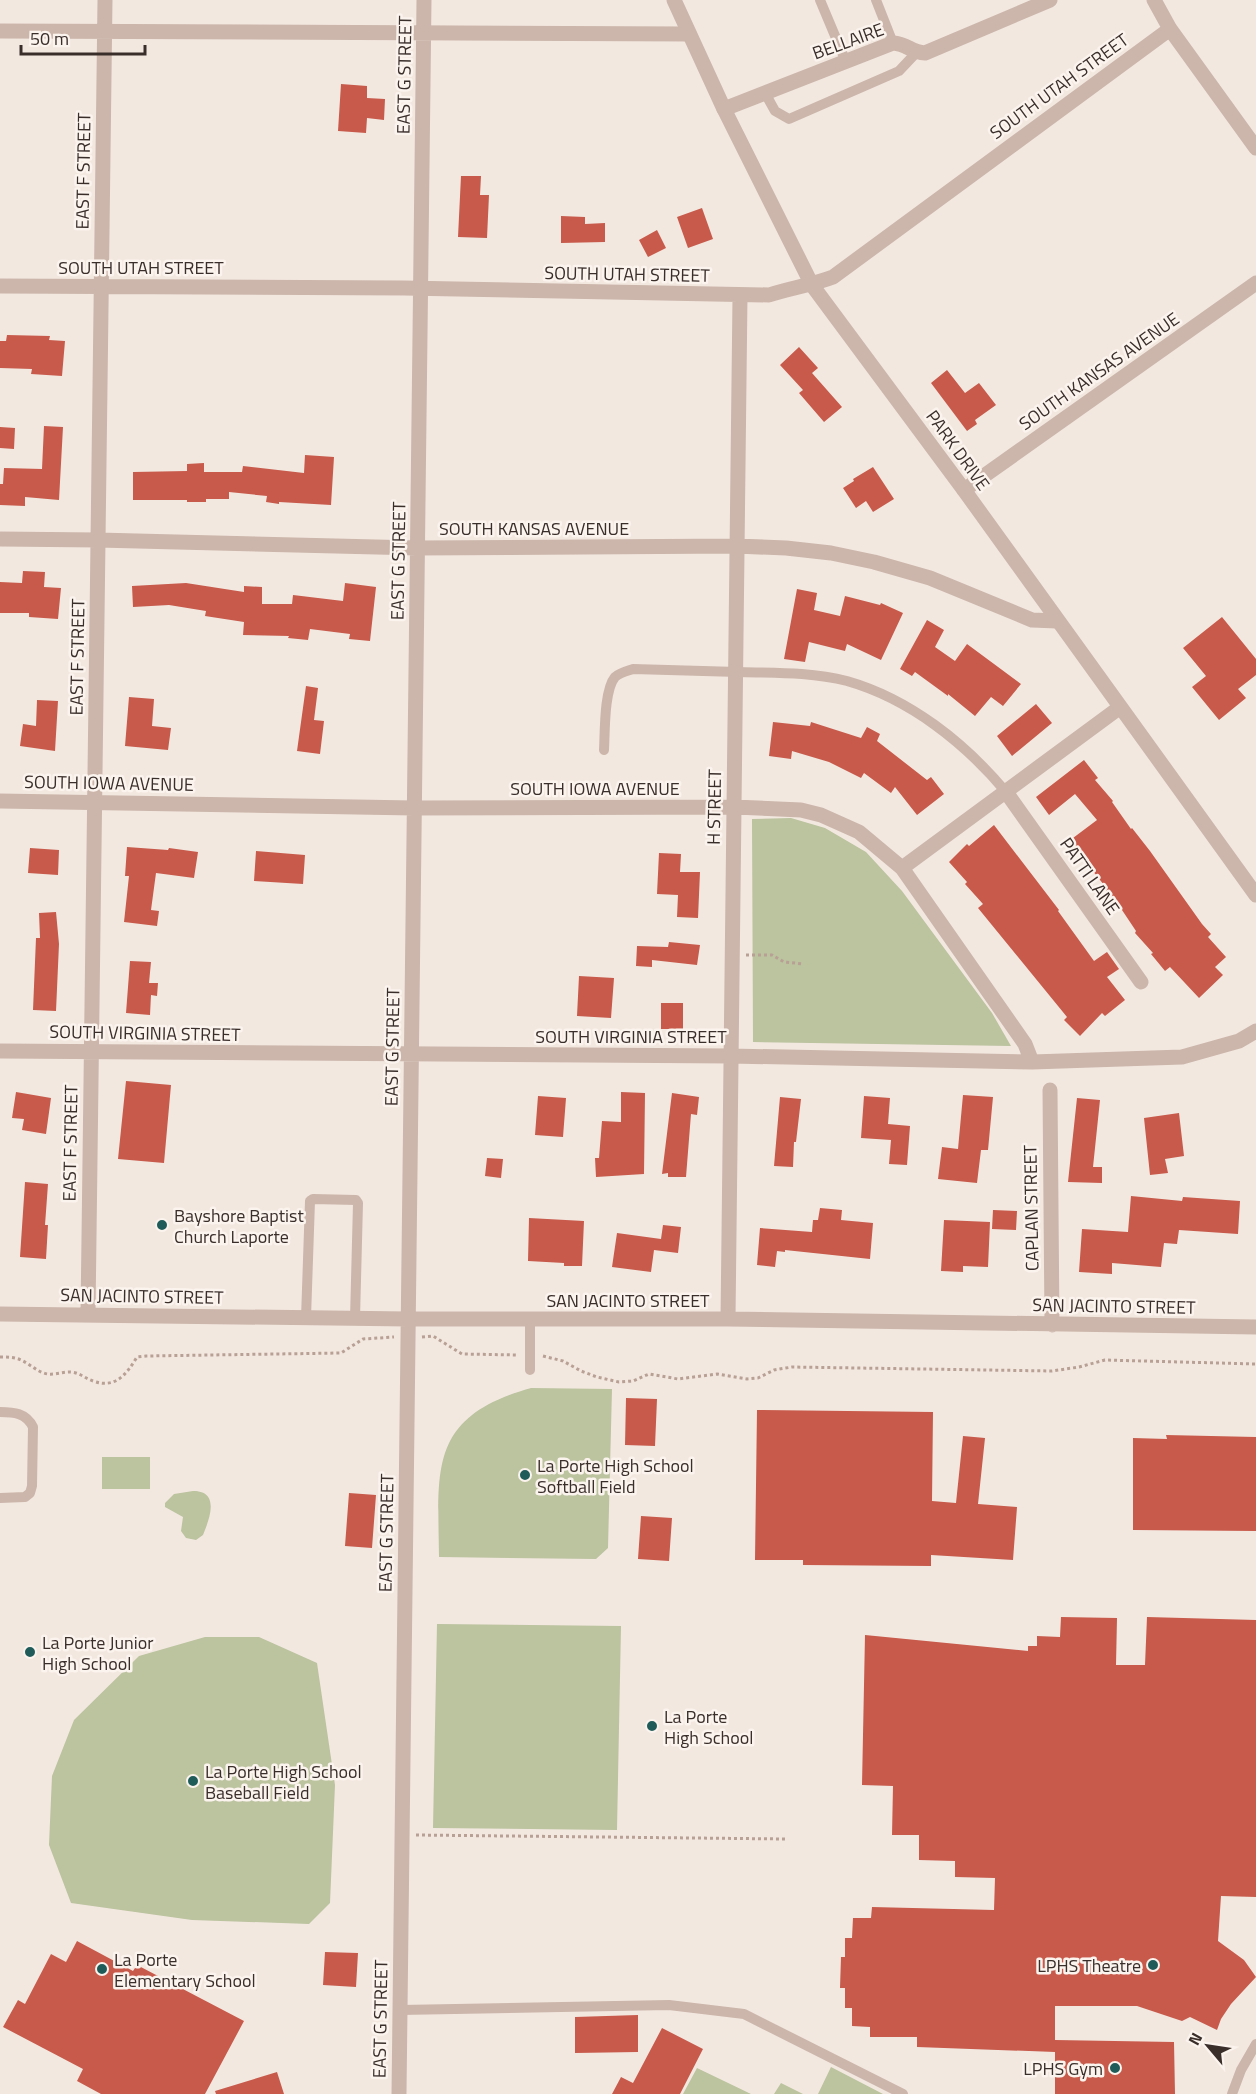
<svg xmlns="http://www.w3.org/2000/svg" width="1256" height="2094" font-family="'Titillium Web',sans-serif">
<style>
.green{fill:#bbc39f}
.building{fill:#c75a4b}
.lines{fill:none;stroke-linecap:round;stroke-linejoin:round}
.path{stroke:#b8a095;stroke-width:3;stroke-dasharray:3 3;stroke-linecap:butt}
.service{stroke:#ccb6ab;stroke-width:10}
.minor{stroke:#ccb6ab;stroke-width:15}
.tertiary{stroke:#ccb6ab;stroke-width:15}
.poi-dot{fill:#1f5c59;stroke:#fbf3ed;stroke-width:2}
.labels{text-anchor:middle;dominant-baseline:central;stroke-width:5;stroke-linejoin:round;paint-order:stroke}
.street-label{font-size:18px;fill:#3a2e2b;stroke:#fbf3ed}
.poi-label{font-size:18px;fill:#3a2e2b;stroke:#fbf3ed;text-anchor:start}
</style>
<rect width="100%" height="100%" fill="#f3e8e0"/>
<path class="green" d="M791,818l34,10 41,24 36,39 90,122 19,33 -258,-4 -1,-223z
M531,1388l81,1 -4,159 -12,11 -157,-2c-1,-90 -10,-140 92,-169z
M102,1457h48v32h-48z
M193,1491c28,0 16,29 10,44l-7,5 -10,-2 -5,-7 2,-14 -18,-10v-4l9,-9z
M437,1624l184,2 -4,204 -184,-2z
M205,1637h54l58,26 18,122 -5,118 -21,21 -117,-4 -121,-17 -22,-58 3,-69 22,-56 65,-64z
M831,2067l52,27h-65z
M697,2068l54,26h-68z
M781,2083l22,11h-29z"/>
<path class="building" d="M341,84l26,2v12l18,1 -1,21 -17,-2 -1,15 -28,-2z
M461,176h20l-1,19h9l-2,43 -29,-1z
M702,208l11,31 -25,9 -11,-31z
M561,216l24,1v7l20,-1v19l-44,1z
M657,230l9,18 -18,9 -9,-17z
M7,335l43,1 -1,4 16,1 -3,35 -31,-2 1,-5 -32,-1v-27h6z
M799,347l19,21 -6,5 30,34 -18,15 -25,-29 4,-3 -23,-25z
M947,370l18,23 14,-10 17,22 -21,15 2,4 -10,7 -36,-48z
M44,426l19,1 -4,73 -34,-3v9l-25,-1v-21h3l1,-16 38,1z
M0,427l15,1 -1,21 -14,-1z
M305,455l29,2 -3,48 -52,-3v2l-13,-2 1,-6 -38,-4v7h-23v3h-19v-2h-54v-28l54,-1v-7l17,-1v9h38l1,-6 61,7z
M873,467l21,32 -21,13 -7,-11 -10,7 -13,-20 11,-7 -1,-2z
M23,571l22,1 -1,15 17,1 -3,31 -29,-2v-4h-29v-31l22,1z
M186,583l58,9v-6l18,1v17h30l1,-9 50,6 2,-18 31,4 -6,54 -21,-2 1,-5 -40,-5 -2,11 -20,-2 1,-2 -46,-1 1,-13 -39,-6 1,-5 -37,-6 -36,2 -1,-21z
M797,589l20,4 -3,17 26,6 5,-20 35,9 1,-2 22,10 -22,47 -34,-16 -2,7 -36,-9 -4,20 -21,-3z
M1222,617l34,42v16l-18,14 8,9 -27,22 -27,-33 14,-11 -23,-28z
M927,620l17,10 -9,17 20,14 12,-17 54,40 -18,22 -12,-9 -16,19 -27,-22v2l-33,-24 -3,4 -12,-7z
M306,686l12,2 -4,32 10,1 -4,33 -23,-3z
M129,697l25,2 -2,27 19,2 -3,22 -43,-4z
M37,700l21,1 -3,50 -35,-5 3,-22 13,2z
M1036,704l16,19 -40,33 -15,-20z
M773,722l37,4 1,-4 50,16 6,-11 13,7 -3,7 50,39 4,-3 13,17 -27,21 -22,-28 -4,6 -27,-20 -3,5 -32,-16 -37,-11 -1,8 -22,-3z
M1084,760l14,18 -3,2 18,21 -1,1 19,27 1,-1 18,23 52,73 9,10 -3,3 18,20 -11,10 8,8 -24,23 -29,-31 -5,4 -14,-17 2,-1 -18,-20 1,-2 -16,-24 -18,-21 2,-1 -35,-44 28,-21 -22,-26 -26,21 -13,-18z
M994,825l65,85 -1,1 36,50 13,-9 12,17 -12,8 18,23 -20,16 -3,-3 -22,23 -16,-16 3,-3 -89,-109 5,-4 -18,-20 2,-2 -18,-20 18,-18 2,2z
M127,847l41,3 1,-2 29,4 -4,26 -38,-5 -5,37 8,1 -2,15 -33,-4 5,-46h-4z
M30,848l29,2 -1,25 -30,-2z
M256,851l49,4 -2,29 -49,-3z
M659,853l22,1 -1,18h20l-2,46 -21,-1 1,-22 -21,-1z
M56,912l3,32 -3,67 -23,-1 3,-72h4l-1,-25z
M669,942l31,3 -3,20 -45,-5v7l-16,-1 1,-20 31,1z
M130,961l21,1 -2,21h9l-1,13 -6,-1 -1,20 -24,-2z
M579,976l35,2 -3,40 -34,-2z
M661,1003h22v26h-22z
M126,1081l45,4 -7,78 -46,-4z
M16,1092l35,6 -5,36 -24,-4 2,-11 -12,-1z
M621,1092l24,1 -1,81 -48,3 -1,-19h4l3,-37 19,1z
M672,1093l27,4 -2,18 -6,-1 -5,63h-18v-4l-6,1z
M963,1095l30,2 -5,53h-7l-4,33 -39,-4 4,-32 16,2z
M538,1096l28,2 -3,39 -28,-2z
M864,1096l26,2 -2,26 22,2 -3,39 -18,-1 2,-24 -30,-2z
M780,1097l21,2 -5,43h-2l-1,25 -19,-1z
M1077,1098l23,2 -7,67h9v16l-34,-1z
M1179,1113l5,43 -19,3 3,14 -18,2 -6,-57z
M487,1158l16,1 -2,19 -16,-2z
M25,1182l23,2 -3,41h3l-2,34 -26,-2z
M1131,1196l51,5 1,-4 57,4 -2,33 -59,-4 -2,14 -13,-1 -3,24 -49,-4v11l-33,-2 3,-43 46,3z
M820,1208l22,2 -1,10 32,3 -3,36 -85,-9v2l-8,-1 -2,16 -18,-2 3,-37 52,4 1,-12h5z
M993,1210l24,1 -1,19 -24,-1z
M529,1218l55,3 -2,45h-18v-3l-36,-2z
M944,1220l46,2 -2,45 -25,-1v6l-22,-1z
M663,1225l18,2 -3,26 -24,-3 -3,22 -39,-5 5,-34 44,6z
M626,1398l31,1 -2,47 -30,-1z
M757,1410l176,2 -1,89 24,2 7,-67 22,2 -7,66 39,3 -4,53 -82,-5v11l-128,-1v-5h-48z
M1166,1435l90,2v94l-123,-1v-92l34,1z
M349,1493l27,2 -4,53 -27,-2z
M641,1516l31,2 -3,43 -31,-2z
M1061,1617l56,1 -1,47h29l2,-48 109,3v277l-35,-1 -3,45 26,19 12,17 -25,27 -10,15 -4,11 -27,-13 -8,4 -45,-15h-82v34l119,2 1,52h-120v-42l-138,-5v-10h-47v-10l-18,-1v-18h-7v-20h-5l1,-31h4v-19h7l1,-20h18l1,-11 122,3 1,-32 -40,-1v-16l-36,-1v-25h-27l1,-49 -31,-1 3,-150 163,16v-5h9v-10l23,1z
M77,1941l56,30 4,-6 107,56 -39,73h-104l-24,-13 6,-12 -80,-42 15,-27 7,4 26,-50 15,8z
M325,1952l33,1 -2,34 -33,-2z
M638,2015v37l-63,1v-36z
M662,2028l41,21 -23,45h-68l9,-17 12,6z
M277,2072l7,22h-68l-1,-3z"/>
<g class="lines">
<path class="path" d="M746,955h26l12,7 20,2
M422,1337l11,-1 29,18 56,1
M543,1356l20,5 18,10 16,6 22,5 14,-1 16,-7 29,5 39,-5 30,5 11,-1 16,-8 18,-3 260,4 27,-4 26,-7 151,4
M0,1357c8,0 16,0 23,4 8,4 16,12 25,13 9,1 19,-4 28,-1 6,2 11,6 17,8 22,8 33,-6 44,-24l9,-1 195,-3 22,-14 31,-2
M416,1835l370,4"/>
<path class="service" d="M820,0l26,62
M876,0l17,43
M765,93l10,18 14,8 110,-48 17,-18
M604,750c1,-18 0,-60 11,-73 4,-4 12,-6 18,-8 35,1 70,2 105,3 37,1 73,0 109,9 63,18 118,62 159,111
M306,1318l4,-117 3,-2 43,1 2,3 -3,116
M530,1319v51
M0,1412c14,0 26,1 33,15l-1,59 -2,7 -5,4 -25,1
M400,2010l269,-5 75,9 159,80
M1232,2094l9,-24 15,-26"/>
<path class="minor" d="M1154,0l16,29 86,119
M0,31l688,3
M724,109l169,-66c15,1 17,9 32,10l125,-53
M0,286l404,2 365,7c21,-7 43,-10 64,-18l337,-248
M964,490l292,-207
M0,539l98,1 319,8 319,-2 50,2 45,5 43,9 56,16 102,42 25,1
M1006,792l135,190
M0,801l414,7 320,-1 67,3 20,5 38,17 43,36 123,176 7,18
M902,868l217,-160
M0,1051l731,5 301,6 150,-5 57,-16 17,-10
M1050,1090l2,235
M0,1314l408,5h320l528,8
M88,1314l17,-1314
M728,1319l12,-1023
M399,2094l25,-2094"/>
<path class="tertiary" d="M674,0l50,109 88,176 152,205 292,405"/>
</g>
<g class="poi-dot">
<circle cx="162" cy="1225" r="6"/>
<circle cx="525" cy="1475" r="6"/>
<circle cx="30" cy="1652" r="6"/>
<circle cx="652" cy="1726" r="6"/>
<circle cx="193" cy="1781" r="6"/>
<circle cx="1153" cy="1965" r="6"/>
<circle cx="102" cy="1969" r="6"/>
<circle cx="1115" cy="2068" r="6"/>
</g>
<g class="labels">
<g class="street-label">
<text transform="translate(848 41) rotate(-20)">BELLAIRE</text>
<text transform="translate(404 75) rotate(-89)">EAST G STREET</text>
<text transform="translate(1059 86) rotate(-36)">SOUTH UTAH STREET</text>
<text transform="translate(83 171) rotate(-89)">EAST F STREET</text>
<text x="141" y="267">SOUTH UTAH STREET</text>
<text transform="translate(627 274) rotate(1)">SOUTH UTAH STREET</text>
<text transform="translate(1099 371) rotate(-35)">SOUTH KANSAS AVENUE</text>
<text transform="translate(958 450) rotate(54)">PARK DRIVE</text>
<text x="534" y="528">SOUTH KANSAS AVENUE</text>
<text transform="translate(398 561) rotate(-89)">EAST G STREET</text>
<text transform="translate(77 657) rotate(-89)">EAST F STREET</text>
<text transform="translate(109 783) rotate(1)">SOUTH IOWA AVENUE</text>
<text x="595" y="788">SOUTH IOWA AVENUE</text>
<text transform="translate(714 807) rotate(-89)">H STREET</text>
<text transform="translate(1090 876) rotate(55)">PATTI LANE</text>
<text transform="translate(145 1033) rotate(1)">SOUTH VIRGINIA STREET</text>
<text x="631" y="1036">SOUTH VIRGINIA STREET</text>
<text transform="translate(392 1047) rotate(-89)">EAST G STREET</text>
<text transform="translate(70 1143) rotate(-89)">EAST F STREET</text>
<text transform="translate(1031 1208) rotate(-91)">CAPLAN STREET</text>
<text transform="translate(142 1296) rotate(1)">SAN JACINTO STREET</text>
<text x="628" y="1300">SAN JACINTO STREET</text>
<text transform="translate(1114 1306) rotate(1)">SAN JACINTO STREET</text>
<text transform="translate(386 1533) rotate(-89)">EAST G STREET</text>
<text transform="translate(380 2019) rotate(-89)">EAST G STREET</text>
</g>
<g class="poi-label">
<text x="174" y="1215">Bayshore Baptist<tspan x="174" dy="21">Church Laporte</tspan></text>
<text x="537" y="1465">La Porte High School<tspan x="537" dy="21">Softball Field</tspan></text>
<text x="42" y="1642">La Porte Junior<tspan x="42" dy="21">High School</tspan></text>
<text x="664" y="1716">La Porte<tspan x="664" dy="21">High School</tspan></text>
<text x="205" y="1771">La Porte High School<tspan x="205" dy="21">Baseball Field</tspan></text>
<text x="114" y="1959">La Porte<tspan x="114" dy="21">Elementary School</tspan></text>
<text x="1141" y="1965" text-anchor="end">LPHS Theatre</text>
<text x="1103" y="2068" text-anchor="end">LPHS Gym</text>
</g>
</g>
<g transform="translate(1208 2046) rotate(299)" stroke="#fbf3ed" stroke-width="4.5" paint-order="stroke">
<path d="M0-4.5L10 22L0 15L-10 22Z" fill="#3a2e2b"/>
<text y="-9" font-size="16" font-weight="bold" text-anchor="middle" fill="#3a2e2b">N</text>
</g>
<path d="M21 45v9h124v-9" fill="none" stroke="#3a2e2b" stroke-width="3"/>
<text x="30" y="45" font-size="18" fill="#3a2e2b" stroke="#fbf3ed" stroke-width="4.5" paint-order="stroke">50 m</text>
</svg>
